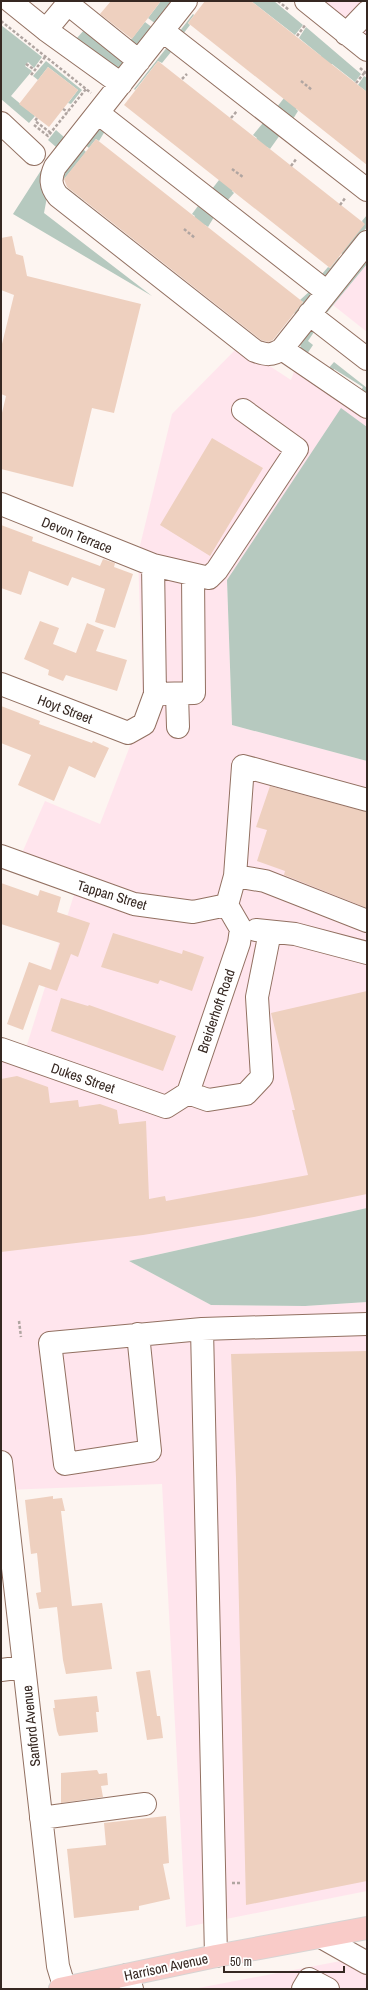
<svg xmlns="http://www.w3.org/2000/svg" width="368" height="1990" font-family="'Archivo Narrow',sans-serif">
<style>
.industrial{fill:#ffe5ed}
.green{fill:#b6c9bf}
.building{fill:#eed0bf}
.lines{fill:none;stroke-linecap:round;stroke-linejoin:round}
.minor-casing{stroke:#927061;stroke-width:24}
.major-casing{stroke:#d7d4d3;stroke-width:24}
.path{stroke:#b0a5a1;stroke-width:2.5;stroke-dasharray:3 2;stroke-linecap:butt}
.minor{stroke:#fff;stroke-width:22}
.major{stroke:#f9cbc8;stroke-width:22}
.labels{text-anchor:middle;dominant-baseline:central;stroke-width:4;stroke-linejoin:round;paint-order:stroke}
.street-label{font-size:14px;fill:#362822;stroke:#fff}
</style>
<rect width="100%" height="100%" fill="#fdf5f1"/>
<path class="industrial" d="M306,1h61v49z
M367,264v68l-34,-27z
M239,346l52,34 4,-11 72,51v7l-26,-18 -114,171 5,145 135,36v447l-238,53 82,44 94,1 62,-4v589l-181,36 -24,-443 -157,6 -4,-59v-374l20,7 56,-179 -59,-23 27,-61 55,23 43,-112 -5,-158 34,-140z
M367,1956v33h-174z"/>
<path class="green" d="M161,1h14l-19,23 -8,-6z
M251,1h23l29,24 -8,10z
M193,14l1,1 -6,8 2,2 -7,9 -4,-2z
M145,22l8,6 -15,18 -9,-4z
M1,25l41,32 -8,11 -6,-6 -3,4 7,5 -21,25 24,20 -6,7 -28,-24z
M306,27l55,47 -6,8 -23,-18 -30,16 19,-24 -22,-18z
M85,29l40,32 -5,9 -43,-32z
M168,46l3,6 -9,11 -4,-2 -23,29 -1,-1z
M46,61l36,29 -11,14 -3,-1 10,-13 -30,-23 -10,13 -5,-4z
M364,76l3,2v14l-9,-7z
M310,92l-14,17 2,2 -5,8 -16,-12 7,-9z
M263,123l17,12 -10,14 -3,-2 -22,28 -11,-8 23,-29 -4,-3z
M98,127l7,4 -6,10 -3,-2 -7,9 -5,-4z
M56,130l9,8 -18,59 -3,16 108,83 -139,-82 43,-67 -8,-7z
M82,148l4,4 -25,31 23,18 -3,5 -23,-23v-5z
M241,179l-9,12 2,2 -7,8 -15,-12 7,-9z
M87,204l46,36 -3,4 -46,-36z
M198,206l16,11 -6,10 -3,-2 -19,3 9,-12 -3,-2z
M367,215v12l-23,28 -3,-2 23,-29 -2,-3z
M367,254v10l-42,51 -2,-5z
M339,257l2,2 -15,19 -4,-4 6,-7 2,1z
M310,291l2,3 -15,21 -3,-2 9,-11 -3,-2z
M309,329l5,1v2l-6,9 5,4 -6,9 -6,-4 -1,-8z
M334,362l33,26v9l-8,-4 4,-6 -29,-18 -2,4 -5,-3z
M341,408l26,19v334l-135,-36 -5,-145z
M367,1208v94l-62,4 -94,-1 -82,-44z"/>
<path class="building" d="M111,1h50l-29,38 -32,-25z
M205,1h46l116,91v73l-179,-142z
M158,61l207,163 -35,44 -206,-163z
M48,67l30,23 -29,37 -30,-23z
M96,139l207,163 -30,38 -5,2 -7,-2 -194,-153 -3,-8z
M12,236l4,18 7,2 4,20 114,28 -27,109 -22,-5 -19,79 -72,-18v-52l5,-21 -5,-2v-46l13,-53 -13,-5v-52z
M212,438l51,30 -53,88 -50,-31z
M1,525l32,12 -1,4 30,11 38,14 3,-7 12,4 -1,4 19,7 -18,54 -20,-6 10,-33 -33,-12 -4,9 -39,-15 -8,24 -20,-7z
M40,621l19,7 -6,16 23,9 11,-30 17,7 -8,21 31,9 -10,31 -51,-16 -3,6 -15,-6 1,-5 -25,-11z
M1,706l39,15 -1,3 53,19 1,-2 16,7 -14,30 -26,-12 -15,35 -36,-16 13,-30 -30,-12z
M270,786l97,26v96l-83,-33 1,-4 -28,-10 10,-31 -11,-3z
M1,883l37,13 2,-6 21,7 -4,15 33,11 -12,34 -7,-3 -14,37 -18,-6 -16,45 -16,-6 22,-62 22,8 9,-27 -59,-19z
M113,933l69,21 1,-4 21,7 -12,34 -32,-11 -2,4 -57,-17z
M367,991v203l-113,23 -111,18 -142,17v-173l16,-3 31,11 2,16 28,-3 1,7 21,-3 17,6 2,14 27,-3 3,78 16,-3 1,5 142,-26 -16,-65h3l-24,-97z
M61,998l27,8 1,-1 87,31 -13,35 -112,-40z
M367,1351v530l-121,24 -10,-427 -5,-124z
M53,1496v3l9,-1 3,13h-4l11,95 30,-3 10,66 -46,5 -3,-14 -6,-53 -18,2 -3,-16 5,-1 -4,-39 -6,1 -6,-54z
M150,1670l7,46h3l3,22 -16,2 -11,-68z
M97,1696l2,16h-3l2,20 -39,4 -2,-5 -4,-23h2l-1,-8z
M97,1770l2,4 8,-1 1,12 -7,1 2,11 -42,6v-30z
M166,1816l3,47 -6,1 7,35 -31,7v4l-65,8 -7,-69 39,-4 -2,-22z"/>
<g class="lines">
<defs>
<path id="minor" d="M10,1l36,29 24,-29
M186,1l-131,166c-5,11 -5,19 3,29l197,155c11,4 17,5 27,-2l85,-107
M306,1l61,49
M68,4l71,57
M46,30l75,54
M163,31l204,159
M346,34l21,-22
M98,113l229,179
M1,123l33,31
M309,314l58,45
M282,349l85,58
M1,504l152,61 56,13 8,-8 80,-121 -54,-39
M153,565l2,129 39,-1 -1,-118
M1,684l127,49 16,-9 11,-30
M177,694l1,33
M1,856l133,48 59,8 34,-7
M235,876l30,5 102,40
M227,905l8,-29 8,-110 124,34
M256,930l39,4 72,19
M1,1049l165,58 22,-14 51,-150 2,-14 -14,-24
M188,1093l20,7 38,-6 16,-17 -5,-80 13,-65
M202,1329l165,-5
M138,1334l12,117 -85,13 -15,-121 152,-14 14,627
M1,1462l57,504 7,23
M1,1670l23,-3
M41,1818l104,-14
M321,1937l46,26
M127,1975l5,14
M303,1989l6,-10 19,10"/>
<path id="major" d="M60,1989l156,-33 151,-28"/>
</defs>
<use href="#minor" class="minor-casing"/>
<use href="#major" class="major-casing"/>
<path class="path" d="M278,1l11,9
M1,21l90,72
M297,36l9,-12
M26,64l9,6
M360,68l7,6
M31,75l14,-18
M182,79l5,-5
M301,81l11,9
M356,83l9,-11
M63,109l5,3
M37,118l-2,3 16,12
M231,118l6,-7
M34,125l14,11 38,-47
M291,166l6,-8
M232,169l11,8
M340,205l6,-8
M184,229l11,9
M19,1321l2,16
M232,1883h8"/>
<use href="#minor" class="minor"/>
<use href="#major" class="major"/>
</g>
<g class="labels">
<g class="street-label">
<text transform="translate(77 535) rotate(22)">Devon Terrace</text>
<text transform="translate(65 709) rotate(21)">Hoyt Street</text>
<text transform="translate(112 895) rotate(17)">Tappan Street</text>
<text transform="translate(216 1011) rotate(-71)">Breiderhoft Road</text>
<text transform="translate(83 1078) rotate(19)">Dukes Street</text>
<text transform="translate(31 1726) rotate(-96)">Sanford Avenue</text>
<text transform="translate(166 1967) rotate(-12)">Harrison Avenue</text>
</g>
</g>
<rect width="368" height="1990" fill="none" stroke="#362822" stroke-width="4"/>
<path d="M224 1966v6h120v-6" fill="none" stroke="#362822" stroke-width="2"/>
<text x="230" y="1966" font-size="12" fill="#362822" stroke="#ffffff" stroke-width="3" paint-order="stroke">50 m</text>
</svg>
